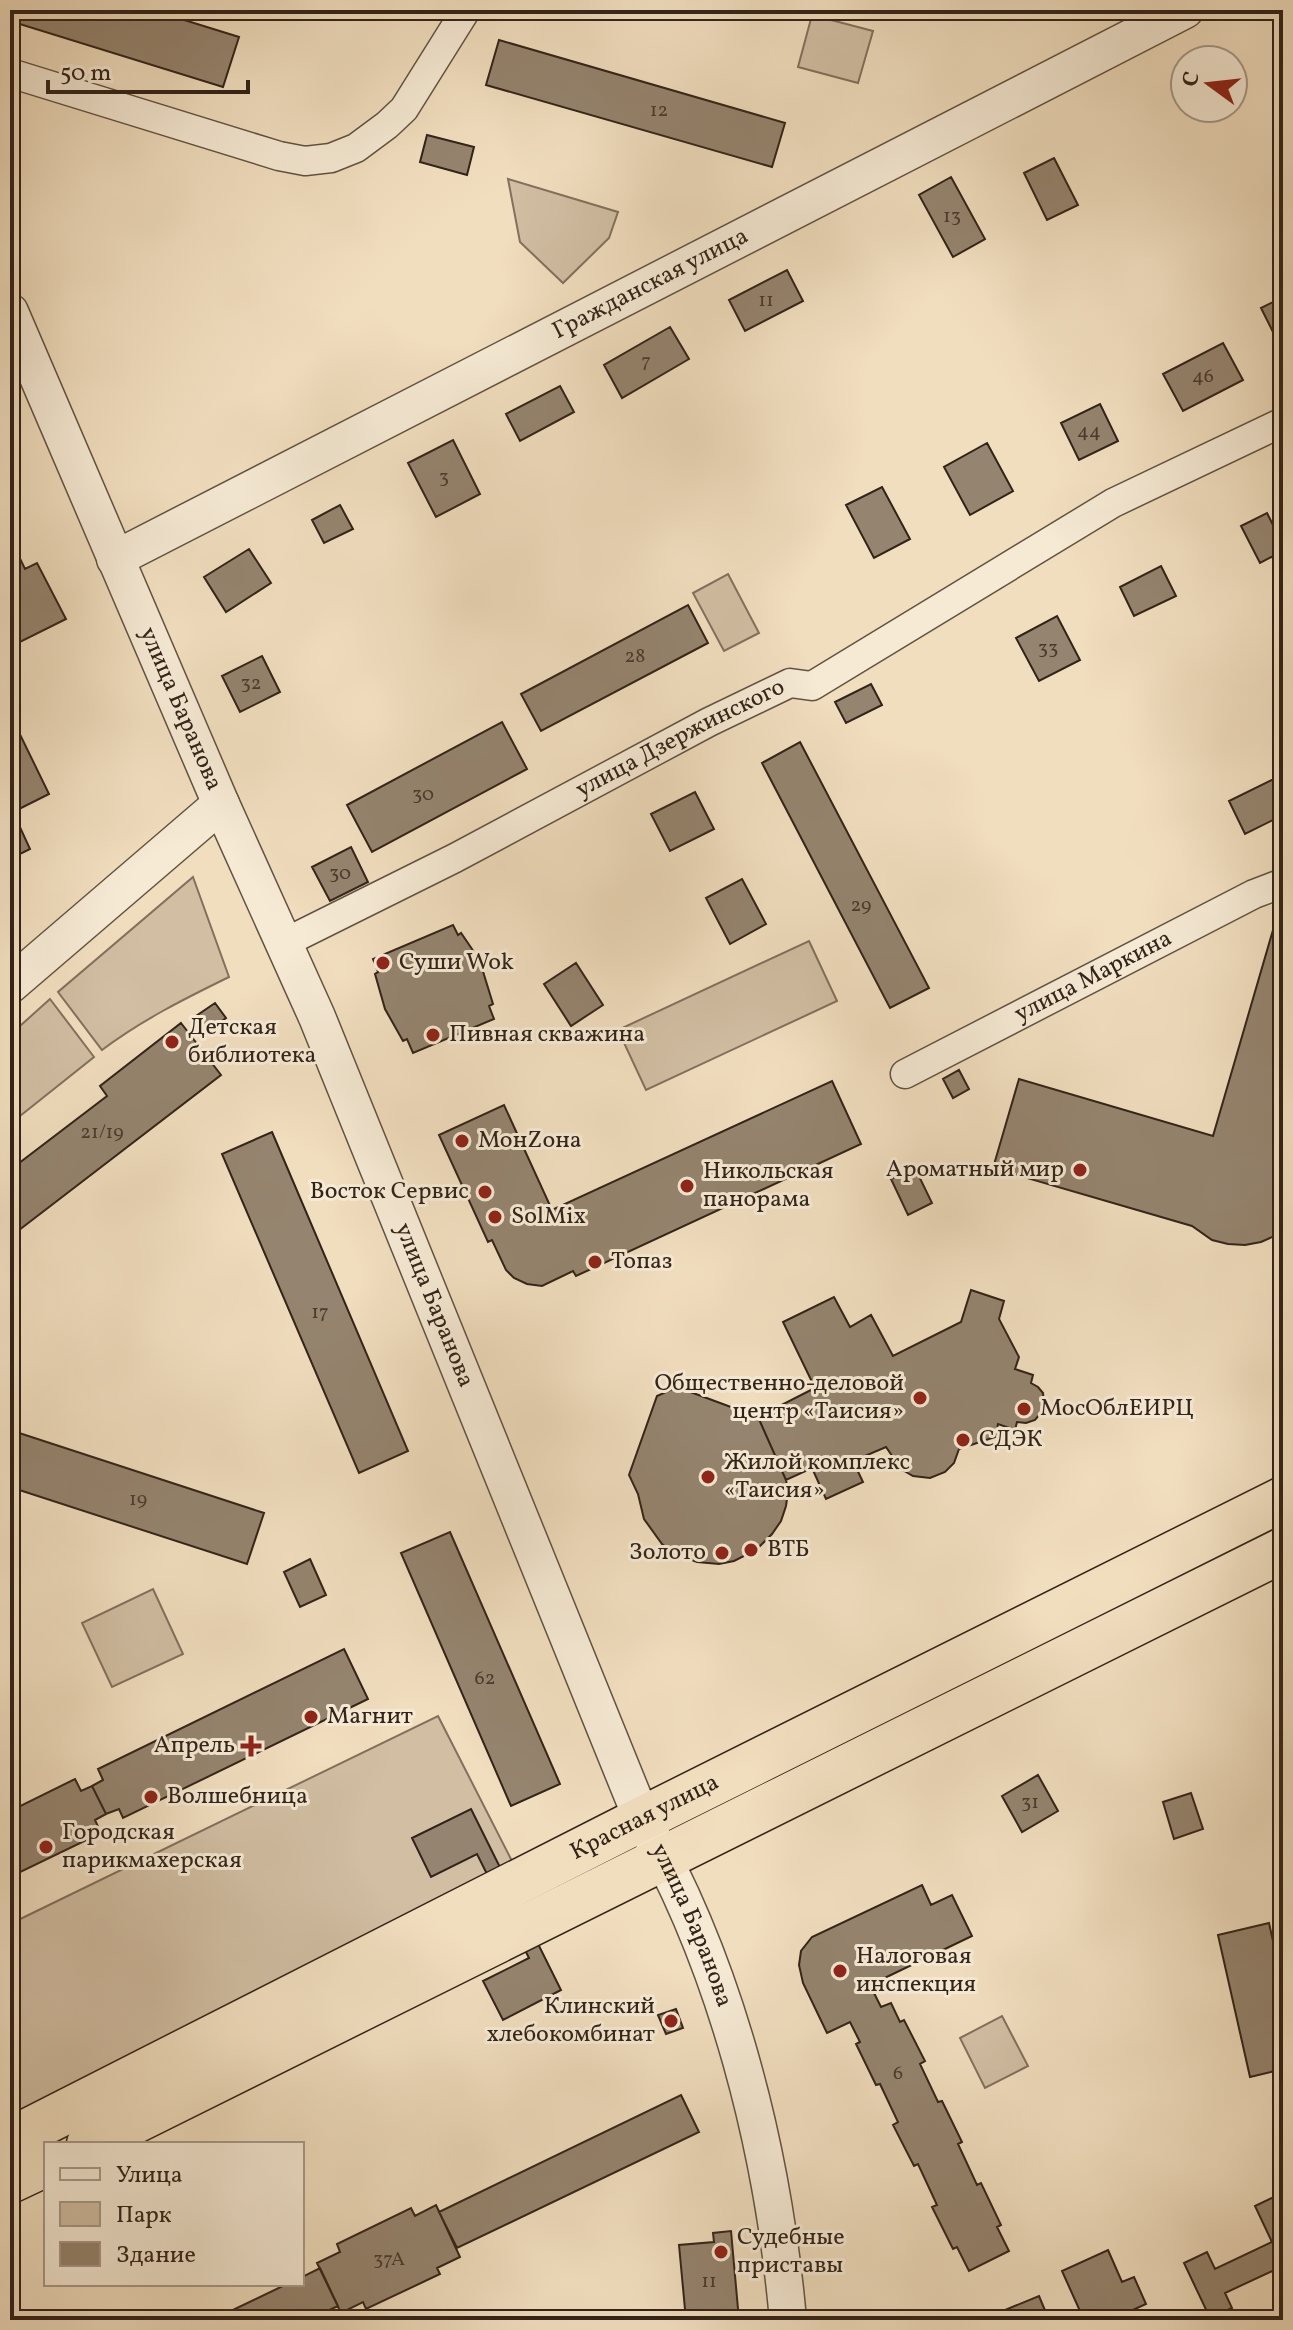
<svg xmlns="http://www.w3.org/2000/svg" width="1293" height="2330" font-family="Vollkorn,serif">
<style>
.green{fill:#d1bea3;stroke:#82705e;stroke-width:2}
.building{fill:#95846f;stroke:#322319;stroke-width:2}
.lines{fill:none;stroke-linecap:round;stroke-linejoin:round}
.minor-casing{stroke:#625242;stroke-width:31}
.tertiary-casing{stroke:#625242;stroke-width:39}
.trunk-casing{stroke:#322319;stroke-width:47}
.minor{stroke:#f6ead5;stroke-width:28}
.tertiary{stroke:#f6ead5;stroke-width:36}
.trunk{stroke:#f1debf;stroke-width:44}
.poi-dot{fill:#8f2418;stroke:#f6ead5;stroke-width:3}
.labels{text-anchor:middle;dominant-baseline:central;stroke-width:6;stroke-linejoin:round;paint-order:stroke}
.number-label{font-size:20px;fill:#4b3b2e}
.street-label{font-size:24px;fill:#322319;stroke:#f6ead5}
.poi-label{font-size:24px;fill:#322319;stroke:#f6ead5;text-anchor:start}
</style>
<rect width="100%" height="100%" fill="#f1debf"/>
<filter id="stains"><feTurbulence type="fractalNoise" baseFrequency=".0025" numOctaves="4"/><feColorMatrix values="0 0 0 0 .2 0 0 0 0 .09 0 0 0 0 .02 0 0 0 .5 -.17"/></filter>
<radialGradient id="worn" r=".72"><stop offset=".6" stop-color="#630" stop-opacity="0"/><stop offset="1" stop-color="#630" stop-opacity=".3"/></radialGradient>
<path class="green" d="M812,15l61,16 -15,52 -60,-16z
M508,179l110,33 -9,26 -46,45 -43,-41z
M728,574l31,59 -35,18 -31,-58z
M193,877l36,100c-45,22 -87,43 -127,73l-44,-58z
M809,941l28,60 -191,89 -28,-60z
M50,999l44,58 -84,67v-89z
M153,1589l30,65 -71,33 -30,-64z
M438,1716l75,147 -503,258v-197z
M1002,2016l26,50 -43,22 -25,-50z"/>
<path class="building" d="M10,10h142l87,27 -16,50 -213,-66z
M499,40l286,83 -13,44 -286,-82z
M427,135l47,12 -7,28 -47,-13z
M1054,158l24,47 -31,15 -23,-47z
M951,177l34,62 -32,18 -34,-62z
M787,270l16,31 -58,30 -16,-31z
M1283,297v55l-22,-44z
M670,327l19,32 -67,39 -18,-33z
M1223,343l20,37 -60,31 -20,-37z
M560,386l14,26 -54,29 -14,-27z
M1100,404l18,37 -39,19 -18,-37z
M453,440l27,54 -44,23 -28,-54z
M987,443l26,48 -43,24 -26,-48z
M882,487l28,52 -36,19 -28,-53z
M340,505l13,24 -29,14 -12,-23z
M1267,513l16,32v6l-23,12 -19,-37z
M13,544l12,25 12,-6 29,56 -56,28v-102z
M249,549l22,34 -45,29 -22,-35z
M1161,566l15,30 -42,20 -14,-29z
M688,605l20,38 -167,88 -20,-37z
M1057,616l23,44 -41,21 -23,-43z
M262,656l18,36 -40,20 -18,-36z
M871,684l11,21 -36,18 -11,-21z
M10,714l39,80 -36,18 17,37 -20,10z
M502,722l25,47 -155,83 -25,-47z
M800,742l129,246 -39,20 -128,-245z
M1274,779l9,18v18l-38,19 -16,-33z
M695,792l19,37 -44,22 -19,-37z
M351,847l17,35 -38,19 -18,-34z
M742,879l24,45 -36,20 -24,-46z
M453,925l5,10 3,-2 11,16 9,16 12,39 -4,2 5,13 -81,34 -6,-14 -4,2 -18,-32 -10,-35 3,-2 -5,-13z
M1273,930l10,3v297l-4,4 -18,8 -16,3 -17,-1 -16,-4 -20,-14 -199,-58 26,-89 194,57z
M576,963l27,42 -32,21 -27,-42z
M215,1003l11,15 -19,14 -11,-16z
M181,1023l40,52 -211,162v-67l97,-74 -7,-10z
M959,1070l10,19 -16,9 -10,-19z
M832,1081l29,63 -285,132 -3,-5 -31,15 -15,-2 -13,-6 -8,-8 -14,-30 -4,2 -49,-107 65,-30 48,105z
M272,1132l136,319 -49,22 -137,-319z
M915,1168l17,35 -24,12 -17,-36z
M971,1290l33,11 -5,18 20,38 -4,12 18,6 -2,8 7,4 5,6 1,10 -4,11 -5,6 -9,3 -9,-1 -2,8 -17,-6 -3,13 -36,12 -5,14 -9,9 -15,6 -17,-2 -12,-7 -15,-22 -33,14 10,21 -37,17 -14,-31 -26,12 -28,-63 57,-29 -32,-66 51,-25 16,30 21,-12 22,41 68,-34z
M677,1387l81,30 28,63 2,12 -2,14 -5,15 -9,13 -16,16 -22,11 -15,3 -22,-2 -24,-9 -11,-9 -18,-25 -6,-25 -9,-19 28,-79z
M10,1430l254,83 -17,51 -237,-77z
M450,1532l110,252 -49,22 -110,-253z
M310,1559l16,36 -26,12 -16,-35z
M344,1649l24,50 -245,119 -4,-9 -13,5 -14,-28 11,-6 -5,-11z
M1038,1775l20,36 -36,21 -20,-36z
M75,1779l6,12 11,-5 14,28 -11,6 6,13 -91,44v-66z
M1191,1793l12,36 -29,10 -11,-37z
M471,1809l90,181 -58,30 -20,-39 46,-23 -52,-104 -46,23 -19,-39z
M922,1885l9,20 21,-10 20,41 -102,49 11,22 10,-4 9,19 4,-2 21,41 -5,3 18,38 4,-1 20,41 -4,2 19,41 4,-2 20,42 -4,2 12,24 -40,20 -12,-24 -4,2 -21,-42 5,-2 -19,-41 -4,2 -21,-41 5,-3 -18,-38 -4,1 -20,-41 4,-2 -10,-20 -23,11 -24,-50 -4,-18 2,-14 11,-14z
M1269,1923l14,63v83l-33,8 -32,-142z
M676,2009l7,19 -17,6 -8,-19z
M681,2095l18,37 -242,116 -18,-36z
M1276,2196l7,16v54l-58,27 7,15 -22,10 -26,-55 23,-11 8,17 57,-27 -17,-36z
M436,2205l24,52 -23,11 3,6 -74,35 -3,-7 -22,11 -24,-50 23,-11 -3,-8 74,-36 4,8z
M731,2231l8,89h-53l-7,-75 35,-3 -1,-9z
M1108,2250l14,32 12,-5 12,27 -35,16h-27l-22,-49z
M320,2268l18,38 -30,14h-96l75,-36h15v-7z
M1039,2296l10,24h-68z"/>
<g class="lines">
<defs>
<g id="minor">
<path d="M10,73l269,83 26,5 26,-3 25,-10 31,-23 17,-16 62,-99"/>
<path id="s1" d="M284,943l171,-85 254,-136 81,-39 22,3 301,-183 170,-81"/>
<path id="s2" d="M905,1074l349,-180 29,-11"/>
</g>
<g id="tertiary">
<path id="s3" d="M10,312l211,492 96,213 325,802c85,148 131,331 146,501"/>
<path id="s4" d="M115,559l1070,-549"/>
<path d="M10,985l211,-181"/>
</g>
<g id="trunk">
<path id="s5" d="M10,2140l632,-321 641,-320"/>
<path d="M89,2144l1194,-594"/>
<path d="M10,2181l36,-17"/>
</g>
</defs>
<use href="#minor" class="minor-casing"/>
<use href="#tertiary" class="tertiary-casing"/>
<use href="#trunk" class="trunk-casing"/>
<use href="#minor" class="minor"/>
<use href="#tertiary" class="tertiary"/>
<use href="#trunk" class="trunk"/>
</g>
<g class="poi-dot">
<circle cx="383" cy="963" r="8"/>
<circle cx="433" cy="1035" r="8"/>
<circle cx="172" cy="1042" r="8"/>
<circle cx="462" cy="1141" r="8"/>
<circle cx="1080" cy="1170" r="8"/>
<circle cx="687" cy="1186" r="8"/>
<circle cx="485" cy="1192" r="8"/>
<circle cx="495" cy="1217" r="8"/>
<circle cx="595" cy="1262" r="8"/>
<circle cx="920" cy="1398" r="8"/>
<circle cx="1024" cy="1409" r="8"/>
<circle cx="963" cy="1440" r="8"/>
<circle cx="708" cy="1477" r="8"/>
<circle cx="751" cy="1550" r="8"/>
<circle cx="722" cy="1553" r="8"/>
<circle cx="311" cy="1717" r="8"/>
<path d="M247 1734h8v8h8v8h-8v8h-8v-8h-8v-8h8z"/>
<circle cx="151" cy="1797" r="8"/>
<circle cx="46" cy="1847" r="8"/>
<circle cx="840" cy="1971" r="8"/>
<circle cx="671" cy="2021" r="8"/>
<circle cx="721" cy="2252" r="8"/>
</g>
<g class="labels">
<g class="number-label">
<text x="659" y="111">12</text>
<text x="952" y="217">13</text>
<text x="766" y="301">11</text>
<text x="646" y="362">7</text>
<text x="1203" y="377">46</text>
<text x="1089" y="432">44</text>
<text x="444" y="478">3</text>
<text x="1048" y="649">33</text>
<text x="635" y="657">28</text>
<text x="251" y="684">32</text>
<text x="423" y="795">30</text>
<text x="340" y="874">30</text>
<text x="861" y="906">29</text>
<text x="102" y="1133">21/19</text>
<text x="320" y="1313">17</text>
<text x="138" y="1500">19</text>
<text x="485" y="1679">62</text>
<text x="1030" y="1803">31</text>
<text x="898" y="2074">6</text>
<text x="389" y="2260">37А</text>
<text x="709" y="2282">11</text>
</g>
<g class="street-label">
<text stroke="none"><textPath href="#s4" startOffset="602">Гражданская улица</textPath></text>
<text stroke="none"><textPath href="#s3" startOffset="432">улица Баранова</textPath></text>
<text stroke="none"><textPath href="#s1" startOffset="446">улица Дзержинского</textPath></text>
<text stroke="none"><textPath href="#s2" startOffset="212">улица Маркина</textPath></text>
<text stroke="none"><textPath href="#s3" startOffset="1080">улица Баранова</textPath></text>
<text stroke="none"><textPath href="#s5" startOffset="712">Красная улица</textPath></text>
<text stroke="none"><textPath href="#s3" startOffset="1752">улица Баранова</textPath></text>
</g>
<g class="poi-label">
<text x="399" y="963">Суши Wok</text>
<text x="188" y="1028">Детская<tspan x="188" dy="28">библиотека</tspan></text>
<text x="449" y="1035">Пивная скважина</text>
<text x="478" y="1141">МонZона</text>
<text x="1064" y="1170" text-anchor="end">Ароматный мир</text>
<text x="703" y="1172">Никольская<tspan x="703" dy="28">панорама</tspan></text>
<text x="469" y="1192" text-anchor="end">Восток Сервис</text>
<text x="511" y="1217">SolMix</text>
<text x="611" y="1262">Топаз</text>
<text x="904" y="1384" text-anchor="end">Общественно-деловой<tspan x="904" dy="28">центр «Таисия»</tspan></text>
<text x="1040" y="1409">МосОблЕИРЦ</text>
<text x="979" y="1440">СДЭК</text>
<text x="724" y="1463">Жилой комплекс<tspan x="724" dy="28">«Таисия»</tspan></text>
<text x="767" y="1550">ВТБ</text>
<text x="706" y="1553" text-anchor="end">Золото</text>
<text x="327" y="1717">Магнит</text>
<text x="235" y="1746" text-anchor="end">Апрель</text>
<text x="167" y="1797">Волшебница</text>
<text x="62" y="1833">Городская<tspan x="62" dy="28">парикмахерская</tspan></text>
<text x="856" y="1957">Налоговая<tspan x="856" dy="28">инспекция</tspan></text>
<text x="655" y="2007" text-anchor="end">Клинский<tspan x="655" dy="28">хлебокомбинат</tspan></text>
<text x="737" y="2238">Судебные<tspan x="737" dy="28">приставы</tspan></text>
</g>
</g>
<rect width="1293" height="2330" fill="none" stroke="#f1debf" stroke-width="40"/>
<rect x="12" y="12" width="1269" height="2306" fill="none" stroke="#322319" stroke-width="4"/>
<rect x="20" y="20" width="1253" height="2290" fill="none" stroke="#322319" stroke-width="2"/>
<rect x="44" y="2142" width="260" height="144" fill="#f6ead5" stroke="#a89a8a" stroke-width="2"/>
<rect x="60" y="2168" width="40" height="12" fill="#f6ead5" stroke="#a89a8a" stroke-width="2"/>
<text x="116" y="2182" font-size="24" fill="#322319">Улица</text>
<rect x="60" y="2202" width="40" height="24" fill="#d1bea3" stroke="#a89a8a" stroke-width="2"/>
<text x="116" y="2222" font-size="24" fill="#322319">Парк</text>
<rect x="60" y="2242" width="40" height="24" fill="#95846f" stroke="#a89a8a" stroke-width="2"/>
<text x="116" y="2262" font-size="24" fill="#322319">Здание</text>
<g transform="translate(1209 84) rotate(285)"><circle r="38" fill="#f6ead5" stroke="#a89a8a" stroke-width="2"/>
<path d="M0-6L14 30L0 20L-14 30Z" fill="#8f2418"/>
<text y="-12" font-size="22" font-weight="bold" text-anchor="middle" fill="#322319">С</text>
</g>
<path d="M48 80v12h200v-12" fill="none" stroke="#322319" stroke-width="4"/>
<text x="60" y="80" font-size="24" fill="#322319" stroke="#f6ead5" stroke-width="6" paint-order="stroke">50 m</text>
<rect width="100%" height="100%" filter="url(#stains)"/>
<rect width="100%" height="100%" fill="url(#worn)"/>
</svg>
